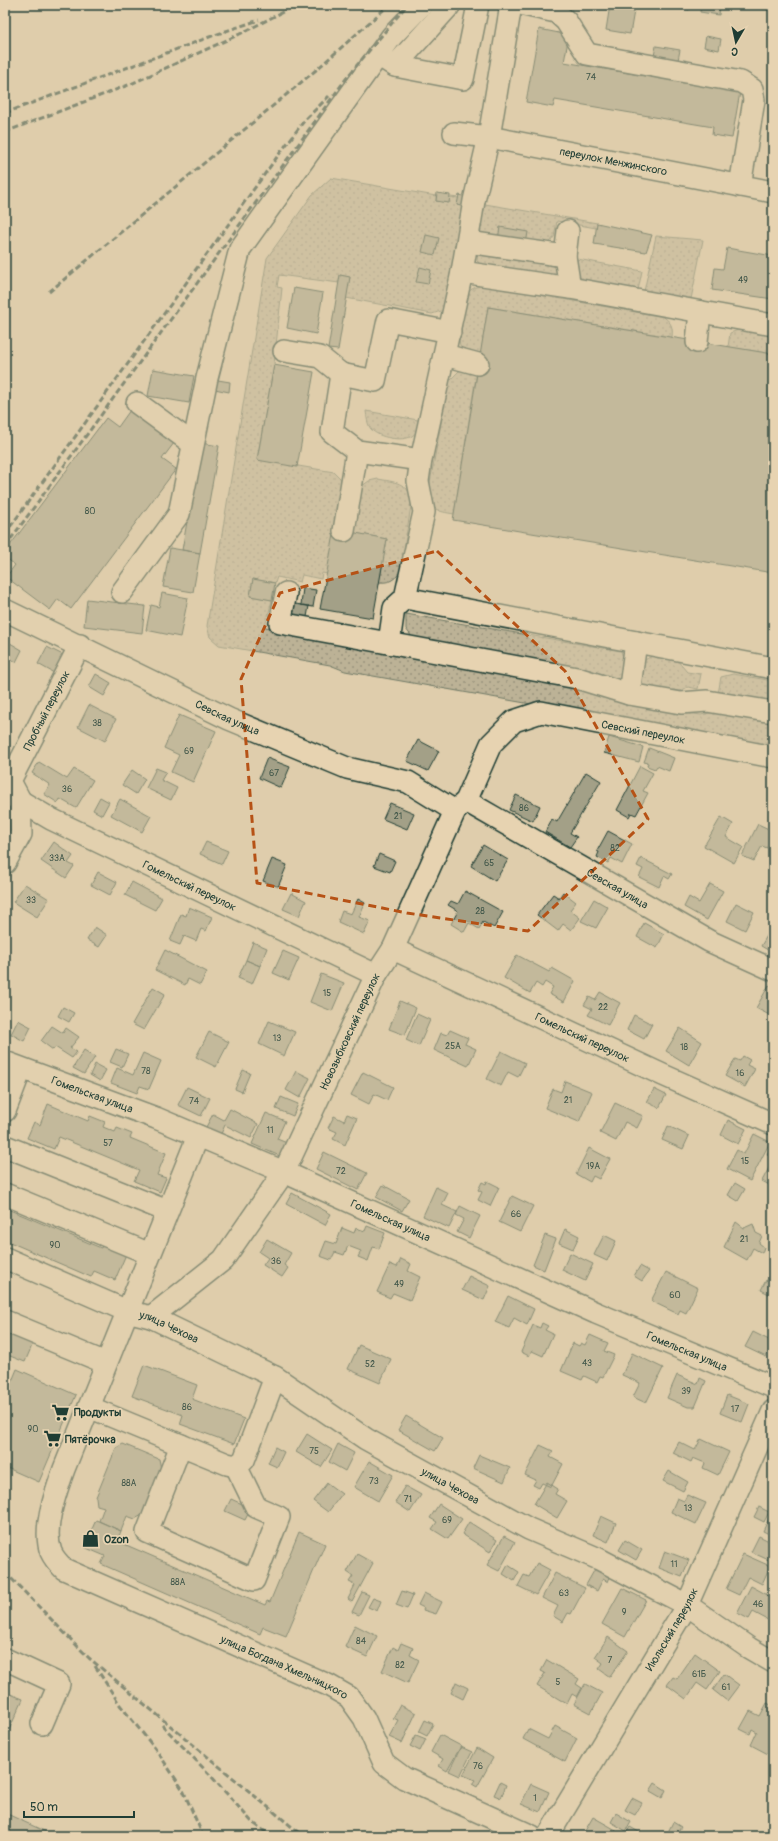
<svg xmlns="http://www.w3.org/2000/svg" width="778" height="1841" font-family="Pangolin,sans-serif">
<style>
.green{fill:url(#green-dots);stroke:#6e7865}
.building{fill:#a3a087;stroke:#1f3d34}
.lines{fill:none;stroke-linecap:round;stroke-linejoin:round}
.minor-casing{stroke:#1f3d34;stroke-width:24}
.minor{stroke:#e7d3b1;stroke-width:21}
.rail{stroke:#1f3d34;stroke-width:3;stroke-dasharray:6 3;stroke-linecap:butt}
.marked{fill:none;stroke:#b65216;stroke-width:3;stroke-dasharray:8 5;stroke-linejoin:round}
.labels{text-anchor:middle;dominant-baseline:central;stroke-width:3.5;stroke-linejoin:round;paint-order:stroke}
.number-label{font-size:9px;fill:#405649}
.street-label{font-size:11px;fill:#1f3d34;stroke:#e7d3b1}
.poi-label{font-size:11px;font-weight:bold;fill:#1f3d34;stroke:#e7d3b1;text-anchor:start}
</style>
<defs>
<pattern id="green-dots" width="8" height="8" patternUnits="userSpaceOnUse"><rect width="8" height="8" fill="#bcb296"/><path d="M2 2h.1M6 6h.1" fill="none" stroke="#98927b" stroke-width="1.8" stroke-linecap="round"/></pattern>
</defs>
<rect width="100%" height="100%" fill="#dfcdac"/>
<filter id="ink" filterUnits="userSpaceOnUse"><feTurbulence type="fractalNoise" baseFrequency=".025" numOctaves="2"/><feDisplacementMap in="SourceGraphic" scale="8" xChannelSelector="R" yChannelSelector="G"/><feConvolveMatrix kernelMatrix="1 2 1 2 8 2 1 2 1" color-interpolation-filters="sRGB"/></filter>
<g filter="url(#ink)">
<path class="green" d="M331,178l105,18v5l12,2 2,-6 9,1 -2,7 8,2 -21,103 -12,4 -86,-16 3,-21 -9,-2 -1,8 -60,-8 -2,12 5,1 -8,77 -17,94 77,13 6,6 3,9 -16,87 -5,-1 -1,6 -19,-4 -2,7 -23,-5 -2,6 -22,-4 -3,17 22,4 -7,27 308,57 73,23 55,8 21,-5 51,9v28l-428,-76 -15,-6 -111,-20 -9,-8 -3,-11 60,-368 45,-63z
M485,204l112,19 -1,5 -39,-7 -3,16 -6,8 -64,-5 -9,-13z
M656,236l47,4 -13,64 -47,-8z
M478,253l78,8 5,15 -7,4 -71,-13 -6,-6z
M577,259l65,12 -5,24 -56,-15 -5,-11z
M483,285l181,32c8,6 9,11 8,20l-184,-30 -8,51c-8,-2 -17,-4 -20,-13 -3,-8 2,-46 7,-51 4,-6 9,-7 16,-9z
M738,330l35,6v18l-45,-7 2,-14z
M468,369l9,1 -23,144c-17,-3 -22,-3 -26,-21l21,-112 10,-10z
M366,411l58,10c-3,6 -6,11 -12,15 -9,6 -34,2 -41,-7 -4,-5 -4,-12 -5,-18z
M378,479c16,3 30,3 34,21l-12,73c-7,7 -10,10 -21,9l8,-43 -38,-7 13,-46 7,-5z
M406,614l215,37 5,13 -5,20 -206,-43 -9,-12z
M652,656l25,4 10,12 14,2 -3,15 -10,-2 -16,8 -29,-3 -5,-9 3,-21z
M733,674l40,7v23l-55,-10 3,-17z"/>
<path class="building" d="M610,5h25l-5,29 -24,-4z
M674,5h16l-1,5z
M701,5h19l-1,10 -19,-3z
M733,5h22v2z
M759,5h14v5l-15,-2z
M539,29l30,6 -5,27 176,30 -8,46 -20,-3 1,-8 -158,-27 -2,7 -27,-5z
M706,36l15,3 -2,11 -15,-3z
M656,46l24,4 -3,15 -24,-4z
M437,193l13,2 -1,8 -13,-2z
M459,195l8,2 -2,10 -8,-2z
M597,223l55,12 -6,17 -52,-8z
M500,227l28,5 -2,12 -28,-4z
M426,235l13,3 -4,17 -13,-3z
M727,248l46,8v43l-61,-9 3,-22 8,1z
M420,267l11,3 -3,14 -12,-2z
M340,275l10,2 -12,73 -10,-1z
M294,288l29,5 -7,41 -29,-6z
M488,307l285,47v219l-320,-53z
M274,365l40,7 -17,95 -40,-7z
M153,369l41,7 -5,27 -41,-7z
M212,379l18,3 -1,10 -19,-4z
M133,406l44,33 -15,20 14,10 -105,140 -13,-10 -8,11 -44,-33 9,-12 -10,-8v-5l101,-134 12,9z
M201,443l18,3 -19,107 -18,-3z
M335,529l52,10 -14,79 -53,-9z
M170,548l30,5 -7,39 -30,-5z
M253,579l22,4 -3,17 -22,-4z
M303,588l13,2 -3,17 -12,-2z
M162,593l26,5 -8,39 -34,-7 5,-25 8,2z
M87,599l58,7 -3,27 -58,-7z
M295,604l14,2 -2,11 -14,-2z
M5,640l17,10 -6,12 -11,-7z
M47,647l16,8 -9,18 -16,-9z
M96,674l15,9 -7,13 -15,-9z
M89,705l27,14 -11,22 -27,-14z
M179,715l37,16 -23,51 -22,-10 8,-17 -15,-7z
M609,737l34,10 -4,15 -35,-9z
M418,740l21,11 -11,20 -21,-10z
M649,748l25,10 -5,13 -12,-5 -2,3 -8,-3 1,-3 -4,-1z
M267,758l23,9 -9,21 -22,-10z
M39,762l28,17 7,-10 19,11 -17,28 -16,-9 -2,4 -14,-9 6,-9 -18,-12z
M640,766l13,7 -10,18 5,2 -12,22 -5,-2 -2,4 -12,-7z
M156,768l10,4 -5,8 16,8 -6,12 -25,-12z
M132,770l13,9 -9,15 -14,-9z
M586,772l15,9 -31,52 7,4 -7,10 -25,-15 7,-13 5,3z
M516,795l24,11 -7,15 -24,-11z
M100,797l9,5 -7,13 -9,-5z
M120,799l31,17 -9,16 -31,-17z
M390,803l24,10 -7,16 -24,-10z
M721,817l12,7 -7,13 17,10 -9,16 -30,-17z
M758,824l15,7v5l-6,12 -5,-2 -8,15 -12,-5z
M608,831l24,13 -10,20 -11,-6 -3,5 -11,-6 2,-5 -2,-1z
M54,842l19,14 -5,7 6,3 -8,12 -25,-17z
M206,842l22,9 -6,13 -22,-10z
M483,845l25,15 -13,21 -24,-15z
M379,854l16,7 -5,11 -16,-6z
M641,858l31,16 -3,5 -5,-3 -5,11 -20,-10 4,-8 -6,-3z
M272,859l15,6 -9,22 -15,-6z
M98,872l19,10 -7,13 -19,-10z
M132,882l30,16 -7,12 -30,-15z
M25,884l24,15 -12,18 -24,-15z
M710,884l13,7 -16,29 -23,-13 5,-10 10,6z
M465,891l38,21 -9,16 -11,-6 -4,7 -10,-6 -5,9 -13,-8 7,-13 -10,-6 3,-4 7,3z
M563,892l13,10 -6,8 10,8 -9,12 -8,-6 -5,7 -21,-16 16,-21 6,4z
M291,893l15,8 -7,15 -16,-7z
M358,899l7,4 -6,14 11,4 -6,13 -26,-12 4,-11 9,3z
M594,899l14,8 -12,21 -15,-7z
M736,903l18,9 -9,18 -18,-9z
M189,907l23,10 -6,14 -5,-2 -5,12 -12,-5 -4,9 -10,-4 11,-27 5,2z
M644,923l20,11 -7,14 -20,-11z
M95,927l12,8 -8,12 -12,-7z
M768,934l5,3v16l-12,-7z
M253,942l14,6 -7,18 -14,-6z
M165,950l42,22 -7,13 -12,-6 -3,6 -30,-15z
M283,951l16,7 -10,22 -16,-7z
M517,955l32,17 3,-4 23,13 -11,21 -15,-8 4,-7 -8,-5 -3,5 -6,-4 -6,10 -26,-15z
M246,960l14,6 -8,18 -14,-6z
M321,974l23,9 -12,28 -22,-9z
M769,985l4,2v30l-17,-9z
M153,987l12,7 -21,36 -12,-6z
M600,992l20,11 -12,22 -20,-10 4,-6 -8,-4 5,-8 6,3z
M400,1001l16,7 -11,27 -16,-6z
M63,1007l11,6 -5,9 -11,-6z
M417,1014l13,6 -11,26 -13,-6z
M634,1015l18,9 -8,15 -17,-9z
M18,1020l13,7 -7,14 -13,-7z
M269,1021l26,11 -11,24 -25,-12z
M52,1026l11,7 3,-5 13,9 -9,11 7,4 -5,6 -17,-11 -2,3 -12,-9z
M680,1028l22,14 -13,23 -23,-14z
M450,1030l18,8 -3,6 11,5 -8,17 -34,-16 7,-17 6,2z
M209,1032l20,10 -13,25 -20,-10z
M116,1049l12,5 -6,13 -12,-5z
M84,1050l11,7 -11,17 -11,-6z
M501,1051l24,12 -7,14 -10,-5 -7,14 -14,-7z
M143,1053l18,8 -12,28 -9,-3 -3,7 -26,-10 6,-15 16,7z
M743,1056l7,4 -3,5 8,4 -10,18 -20,-11 10,-17 5,2z
M95,1064l11,6 -6,11 -10,-6z
M243,1070l7,3 -8,19 -7,-3z
M296,1071l14,7 -10,20 -14,-8z
M363,1072l30,15 -6,13 -13,-6 -5,10 -18,-9z
M565,1081l27,11 -13,30 -34,-14 8,-19 8,3z
M187,1087l23,11 -9,18 -23,-11z
M654,1089l12,6 -7,13 -12,-6z
M281,1097l17,7 -5,12 -17,-7z
M615,1103l28,13 -6,12 -12,-6 -9,19 -16,-8z
M48,1104l40,17 2,-5 15,6 -2,5 12,5 2,-4 15,6 -2,4 36,15 -9,22 9,3 -6,14 -26,-11 5,-11 -80,-33 -5,12 -27,-11 7,-16 6,3z
M230,1109l28,15 -7,14 -26,-13 -4,9 -15,-7 7,-13 11,6z
M266,1113l19,8 -8,18 10,4 -5,14 -30,-13z
M347,1114l10,4 -12,27 -12,-6 4,-7 -9,-4 6,-12 10,5z
M728,1120l18,9 -8,15 -17,-9z
M668,1126l21,10 -6,13 -21,-9z
M754,1134l16,8 -20,39 -23,-12 10,-19 7,4z
M773,1143v14l-6,-3z
M589,1148l21,11 -11,20 -6,-3 -3,6 -14,-8z
M324,1152l43,21 -9,17 -42,-21z
M772,1162h1v25l-11,-6z
M487,1181l12,6 -9,19 -12,-6 4,-8 -4,-2 4,-8 4,2z
M735,1183l10,6 -7,12 -10,-6z
M383,1185l26,14 -7,12 -26,-14z
M436,1187l12,6 -6,12 15,7 -8,16 -26,-12z
M292,1193l39,21 -6,11 -39,-21z
M512,1196l21,10 -13,26 -21,-10z
M460,1206l20,10 -11,22 -12,-6 7,-13 -8,-4z
M5,1208l96,40 2,-6 24,10 -12,28 -21,-9 -3,6 -86,-37z
M736,1222l8,6 9,-4 3,9 6,3 -3,7 5,4 -2,6 -9,-5 -6,12 -23,-13z
M367,1226l18,7 -6,16 -6,-2 -5,14 -10,-4 3,-6 -13,-5 -4,9 -9,-3 -4,8 -11,-4 6,-15 10,3 6,-16 12,5 2,-5 9,3z
M565,1229l14,7 -6,13 -14,-6z
M545,1235l11,4 -12,31 -11,-5z
M604,1235l12,6 -9,20 -13,-6z
M267,1239l24,14 -7,12 4,3 -6,9 -19,-12 5,-7 -9,-6z
M570,1253l23,11 -8,17 -23,-11z
M401,1259l10,5 -3,7 12,6 -10,23 -17,-7 -3,5 -13,-6 13,-28 7,3z
M640,1266l9,5 -7,10 -8,-5z
M666,1272l32,16 -12,25 -6,-3 -2,4 -27,-13z
M469,1276l21,10 -6,14 -22,-10z
M766,1280l7,3v13l-12,-6z
M508,1296l26,13 -7,16 -13,-7 -5,10 -14,-6z
M542,1323l6,3 -3,4 8,4 -10,22 -11,-5 -3,5 -8,-4 12,-27 7,3z
M8,1325l28,11 -11,26 -20,-8v-21z
M773,1327v10l-4,-2z
M753,1332l20,10 -7,15 -21,-10z
M590,1335l18,8 -4,8 10,4 -11,22 -3,-1 -3,6 -13,-6 -2,4 -21,-9 12,-28 6,3 2,-3 4,2z
M359,1345l32,14 -11,24 -32,-14z
M632,1353l31,15 -17,35 -13,-6 7,-14 -18,-8z
M144,1365l53,20 -5,14 52,20 -10,25 -54,-20 3,-9 -51,-19z
M17,1369l59,26 -37,87 -34,-15v-69z
M677,1375l21,9 2,-6 6,3 -11,26h-7l-21,-9z
M727,1395l22,9 -7,18 -22,-9z
M406,1416l37,22 -8,13 -37,-21z
M307,1434l25,16 -11,17 -25,-15z
M701,1439l28,13 -11,23 -15,-7 2,-5 -12,-5 -2,4 -18,-9 6,-11 16,8z
M123,1444l36,15 2,10 -19,46 -7,4 -8,-3 -6,15 -22,-10 5,-14 -7,-2 -1,-8 20,-49z
M338,1444l16,9 -9,18 -16,-9z
M540,1445l13,6 -3,6 13,7 -12,23 -9,-4 -3,5 -6,-3 3,-5 -11,-5z
M275,1447l9,5 -7,15 -9,-4z
M479,1455l31,13 -6,14 -31,-14z
M369,1461l24,14 -15,26 -24,-14z
M669,1471l19,11 -5,9 -20,-10z
M547,1482l11,7 -3,5 12,7 -10,17 -23,-14z
M327,1483l15,11 -14,18 -15,-11z
M405,1486l16,9 -11,17 -15,-10z
M687,1495l19,8 -10,21 -25,-12 6,-14 7,3z
M231,1499l20,9 -6,12 -20,-9z
M439,1504l23,15 -14,20 -16,-10 5,-7 -7,-4z
M759,1507l10,5 -5,10 -10,-5z
M771,1514l2,1v21l-10,-5z
M601,1516l15,7 -8,19 -15,-7z
M96,1520l25,11 -4,10 148,64 2,-4 3,1 29,-70 26,12 -39,92 -23,-9 -3,7 -159,-70 4,-8 -21,-9z
M469,1522l28,18 -7,12 -28,-18z
M504,1536l11,6 -16,29 -12,-6z
M759,1536l14,7v19l-22,-10z
M625,1540l17,10 -6,10 -17,-10z
M665,1551l24,9 -7,17 -23,-9z
M357,1554l16,9 -21,39 -4,-3 7,-14 -6,-3 4,-6 -6,-4z
M743,1554l27,12 -8,18 -14,-7 -9,18 -13,-6z
M537,1563l13,7 -14,25 -18,-9 6,-11 5,2z
M508,1565l11,7 -5,9 -11,-7z
M595,1569l15,8 -2,5 -5,-3 -6,12 -11,-6z
M555,1573l30,15 -14,26 -3,-1 -5,9 -10,-6 5,-10 -16,-8z
M751,1586l22,12v12l-5,10 -15,-8 -4,7 -12,-6z
M622,1588l24,12 -21,37 -23,-13z
M402,1591l11,4 -6,14 -11,-4z
M362,1592l7,3 -10,20 -7,-3z
M424,1593l18,9 -6,12 -13,-4 1,-2 -6,-3z
M373,1598l8,3 -4,10 -9,-4z
M355,1625l22,11 -10,21 -22,-10z
M608,1637l20,14 -18,26 -11,-8 4,-6 -8,-6z
M401,1643l12,5 -3,7 9,5 -11,23 -26,-12 11,-24 5,3z
M695,1653l25,18 -13,19 -10,-7 -11,16 -19,-14 6,-8 4,2z
M547,1660l32,19 -3,5 6,4 -5,9 -5,-3 -5,10 -30,-18 8,-13 -4,-2z
M724,1674l15,11 -12,16 -14,-11z
M456,1682l12,6 -5,11 -12,-6z
M585,1684l17,9 -11,20 -17,-9z
M5,1692l18,7 -18,40z
M767,1703l6,3v38l-5,10 -17,-9 6,-13 -5,-3 -2,5 -10,-5 10,-18 10,5z
M400,1705l16,8 -14,30 -13,-6 9,-17 -5,-2z
M425,1720l8,4 -6,12 -8,-4z
M555,1726l22,12 -12,24 -42,-23 5,-10 20,10z
M416,1735l10,4 -6,12 -10,-5z
M440,1735l21,11 -14,25 -8,-5 4,-7 -12,-7z
M461,1747l11,5 -12,24 -11,-5z
M477,1748l16,10 -16,29 -5,-3 3,-4 -12,-5z
M500,1782l6,3 -5,13 -7,-3z
M655,1783l11,7 -4,8 -12,-7z
M531,1784l18,8 -9,20 -19,-8z
M632,1798l10,5 -7,12 -10,-5z
M5,1813l50,23h-50z
M616,1813l15,9 -5,9 -15,-9z
M593,1817l23,13 -3,6h-31z
M673,1822l8,5 -6,9h-9z
M630,1827l9,5 -3,4 -9,-4z"/>
<g class="lines">
<defs>
<g id="minor">
<path d="M524,5l32,7 10,9 21,33 154,28 11,7 2,11 -14,86"/>
<path d="M378,55l17,11 68,13 15,-74"/>
<path d="M395,66l55,-61"/>
<path id="s1" d="M454,133l35,4 284,55"/>
<path d="M568,231l-3,25 5,32"/>
<path d="M468,242l97,14"/>
<path d="M462,272l108,16 203,37"/>
<path d="M697,342l3,-30"/>
<path d="M284,351l36,6 21,17"/>
<path d="M445,355l33,9"/>
<path d="M137,403l56,41"/>
<path d="M421,460l-64,-9 -25,-19 9,-58 34,7 13,-61 62,12"/>
<path d="M344,531l13,-80"/>
<path d="M122,592l57,-78 28,-136 33,-129 152,-213 30,-31"/>
<path d="M286,593l-6,30 297,55 52,16 52,9 26,-2 66,11"/>
<path d="M405,598l368,70"/>
<path id="s2" d="M5,610l224,109 118,49 61,14 47,29"/>
<path d="M389,643l5,-35 11,-10 19,-86 -6,-31 3,-21 41,-188 12,-71 15,-64 22,-132"/>
<path d="M629,694l7,-52"/>
<path id="s3" d="M5,792l46,27 325,156"/>
<path id="s4" d="M466,801l243,140 64,29"/>
<path id="s5" d="M5,863l16,-29 -1,-34 -10,-19 70,-136"/>
<path id="s6" d="M393,949l270,126 110,49"/>
<path id="s7" d="M5,1062l151,56 128,54 312,141 177,74"/>
<path d="M5,1111l16,-42"/>
<path id="s8" d="M198,1136l-134,333c-8,23 -22,59 -13,83 3,7 8,12 13,17l264,116 21,12 15,21 20,45 20,15 128,58"/>
<path d="M5,1146l162,65"/>
<path d="M5,1194l145,60"/>
<path id="s9" d="M5,1258l122,53 24,6 124,60 91,62 163,90 70,30 88,46 62,43 24,14"/>
<path id="s10" d="M151,1317l72,-57 61,-88 92,-197 17,-26 62,-138 11,-10 25,-57 23,-23 27,-9 232,45"/>
<path d="M5,1321l101,42"/>
<path d="M89,1407l138,57 9,2 8,-6 31,-83"/>
<path d="M181,1445l-34,87 107,48 25,-63 -23,-10 -20,-41"/>
<path d="M5,1659l54,25 -17,40"/>
<path id="s11" d="M548,1836l139,-231 86,-194"/>
</g>
</defs>
<use href="#minor" class="minor-casing"/>
<use href="#minor" class="minor"/>
<path class="rail" d="M5,113l218,-81 36,-12
M5,132l126,-48 113,-52 52,-27
M49,292l267,-222 73,-65
M5,534l272,-377 27,-36 25,-25
M5,547l343,-471 59,-71
M5,1572l84,86 203,169 13,9
M95,1666l25,39 37,46 26,39 20,46
M162,1725l49,51 41,46 19,14"/>
</g>
</g>
<path d="M0 0H778V1841H0ZM437,551l128,120 83,148 -120,112 -121,-18 -150,-30 -16,-204 39,-86z" fill="#dfcdac" fill-opacity=".55" fill-rule="evenodd"/>
<path class="marked" d="M437,551l128,120 83,148 -120,112 -121,-18 -150,-30 -16,-204 39,-86z"/>
<defs>
<symbol id="supermarket-bare" viewBox="-9 -9 18 18"><path d="M-6-5.5h2.5l.6 2H6L4.5 2H-2.5L-4.4-4H-6ZM-1.5 3.2a1.3 1.3 0 1 0 .1 0ZM3 3.2a1.3 1.3 0 1 0 .1 0Z" fill="#1f3d34" stroke="#e7d3b1" stroke-width="2.5" paint-order="stroke"/></symbol>
<symbol id="shop-bare" viewBox="-9 -9 18 18"><path d="M-5-2.5h2.3a2.7 3.5 0 0 1 5.4 0H5L5.5 6h-11ZM-1.5-2.5h3a1.5 2.3 0 0 0-3 0Z" fill="#1f3d34" stroke="#e7d3b1" stroke-width="2.5" paint-order="stroke"/></symbol>
</defs>
<g fill-rule="evenodd">
<use href="#supermarket-bare" x="48" y="1400" width="25" height="25"/>
<use href="#supermarket-bare" x="40" y="1426" width="25" height="25"/>
<use href="#shop-bare" x="78" y="1526" width="25" height="25"/>
</g>
<g class="labels">
<g class="number-label">
<text x="591" y="77">74</text>
<text x="743" y="280">49</text>
<text x="90" y="511">80</text>
<text x="97" y="723">38</text>
<text x="189" y="751">69</text>
<text x="274" y="773">67</text>
<text x="67" y="789">36</text>
<text x="524" y="808">86</text>
<text x="398" y="816">21</text>
<text x="615" y="848">82</text>
<text x="57" y="858">33А</text>
<text x="489" y="863">65</text>
<text x="31" y="900">33</text>
<text x="480" y="911">28</text>
<text x="327" y="993">15</text>
<text x="603" y="1007">22</text>
<text x="277" y="1038">13</text>
<text x="453" y="1046">25А</text>
<text x="684" y="1047">18</text>
<text x="146" y="1071">78</text>
<text x="740" y="1073">16</text>
<text x="568" y="1100">21</text>
<text x="194" y="1101">74</text>
<text x="270" y="1130">11</text>
<text x="108" y="1143">57</text>
<text x="745" y="1161">15</text>
<text x="593" y="1166">19А</text>
<text x="341" y="1171">72</text>
<text x="516" y="1214">66</text>
<text x="744" y="1239">21</text>
<text x="55" y="1245">90</text>
<text x="276" y="1261">36</text>
<text x="399" y="1284">49</text>
<text x="675" y="1295">60</text>
<text x="587" y="1363">43</text>
<text x="370" y="1364">52</text>
<text x="686" y="1391">39</text>
<text x="187" y="1407">86</text>
<text x="735" y="1409">17</text>
<text x="33" y="1429">90</text>
<text x="314" y="1451">75</text>
<text x="374" y="1481">73</text>
<text x="129" y="1483">88А</text>
<text x="408" y="1499">71</text>
<text x="688" y="1508">13</text>
<text x="447" y="1520">69</text>
<text x="674" y="1564">11</text>
<text x="178" y="1582">88А</text>
<text x="564" y="1593">63</text>
<text x="758" y="1604">46</text>
<text x="624" y="1612">9</text>
<text x="361" y="1641">84</text>
<text x="610" y="1660">7</text>
<text x="400" y="1665">82</text>
<text x="699" y="1674">61Б</text>
<text x="558" y="1682">5</text>
<text x="726" y="1687">61</text>
<text x="478" y="1766">76</text>
<text x="535" y="1798">1</text>
</g>
<g class="street-label">
<text stroke="none"><textPath href="#s1" startOffset="162">переулок Менжинского</textPath></text>
<text stroke="none"><textPath href="#s5" startOffset="168">Пробный переулок</textPath></text>
<text stroke="none"><textPath href="#s2" startOffset="247">Севская улица</textPath></text>
<text stroke="none"><textPath href="#s10" startOffset="841">Севский переулок</textPath></text>
<text stroke="none"><textPath href="#s3" startOffset="207">Гомельский переулок</textPath></text>
<text stroke="none"><textPath href="#s4" startOffset="175">Севская улица</textPath></text>
<text stroke="none"><textPath href="#s10" startOffset="354">Новозыбковский переулок</textPath></text>
<text stroke="none"><textPath href="#s6" startOffset="209">Гомельский переулок</textPath></text>
<text stroke="none"><textPath href="#s7" startOffset="93">Гомельская улица</textPath></text>
<text stroke="none"><textPath href="#s7" startOffset="417">Гомельская улица</textPath></text>
<text stroke="none"><textPath href="#s9" startOffset="178">улица Чехова</textPath></text>
<text stroke="none"><textPath href="#s7" startOffset="741">Гомельская улица</textPath></text>
<text stroke="none"><textPath href="#s9" startOffset="502">улица Чехова</textPath></text>
<text stroke="none"><textPath href="#s11" startOffset="241">Июльский переулок</textPath></text>
<text stroke="none"><textPath href="#s8" startOffset="707">улица Богдана Хмельницкого</textPath></text>
</g>
<g class="poi-label">
<text x="74" y="1412">Продукты</text>
<text x="65" y="1439">Пятёрочка</text>
<text x="104" y="1539">Ozon</text>
</g>
</g>
<rect width="778" height="1841" fill="none" stroke="#e7d3b1" stroke-width="20"/>
<rect x="10" y="10" width="758" height="1821" fill="none" stroke="#1f3d34" stroke-width="1.5" filter="url(#ink)"/>
<g transform="translate(736 42) rotate(189)" stroke="#e7d3b1" stroke-width="3" paint-order="stroke">
<path d="M0-3L7 15L0 10L-7 15Z" fill="#1f3d34"/>
<text y="-6" font-size="11" font-weight="bold" text-anchor="middle" fill="#1f3d34">С</text>
</g>
<path d="M24 1811v6h110v-6" fill="none" stroke="#1f3d34" stroke-width="2"/>
<text x="30" y="1811" font-size="12" fill="#1f3d34" stroke="#e7d3b1" stroke-width="3" paint-order="stroke">50 m</text>
</svg>
